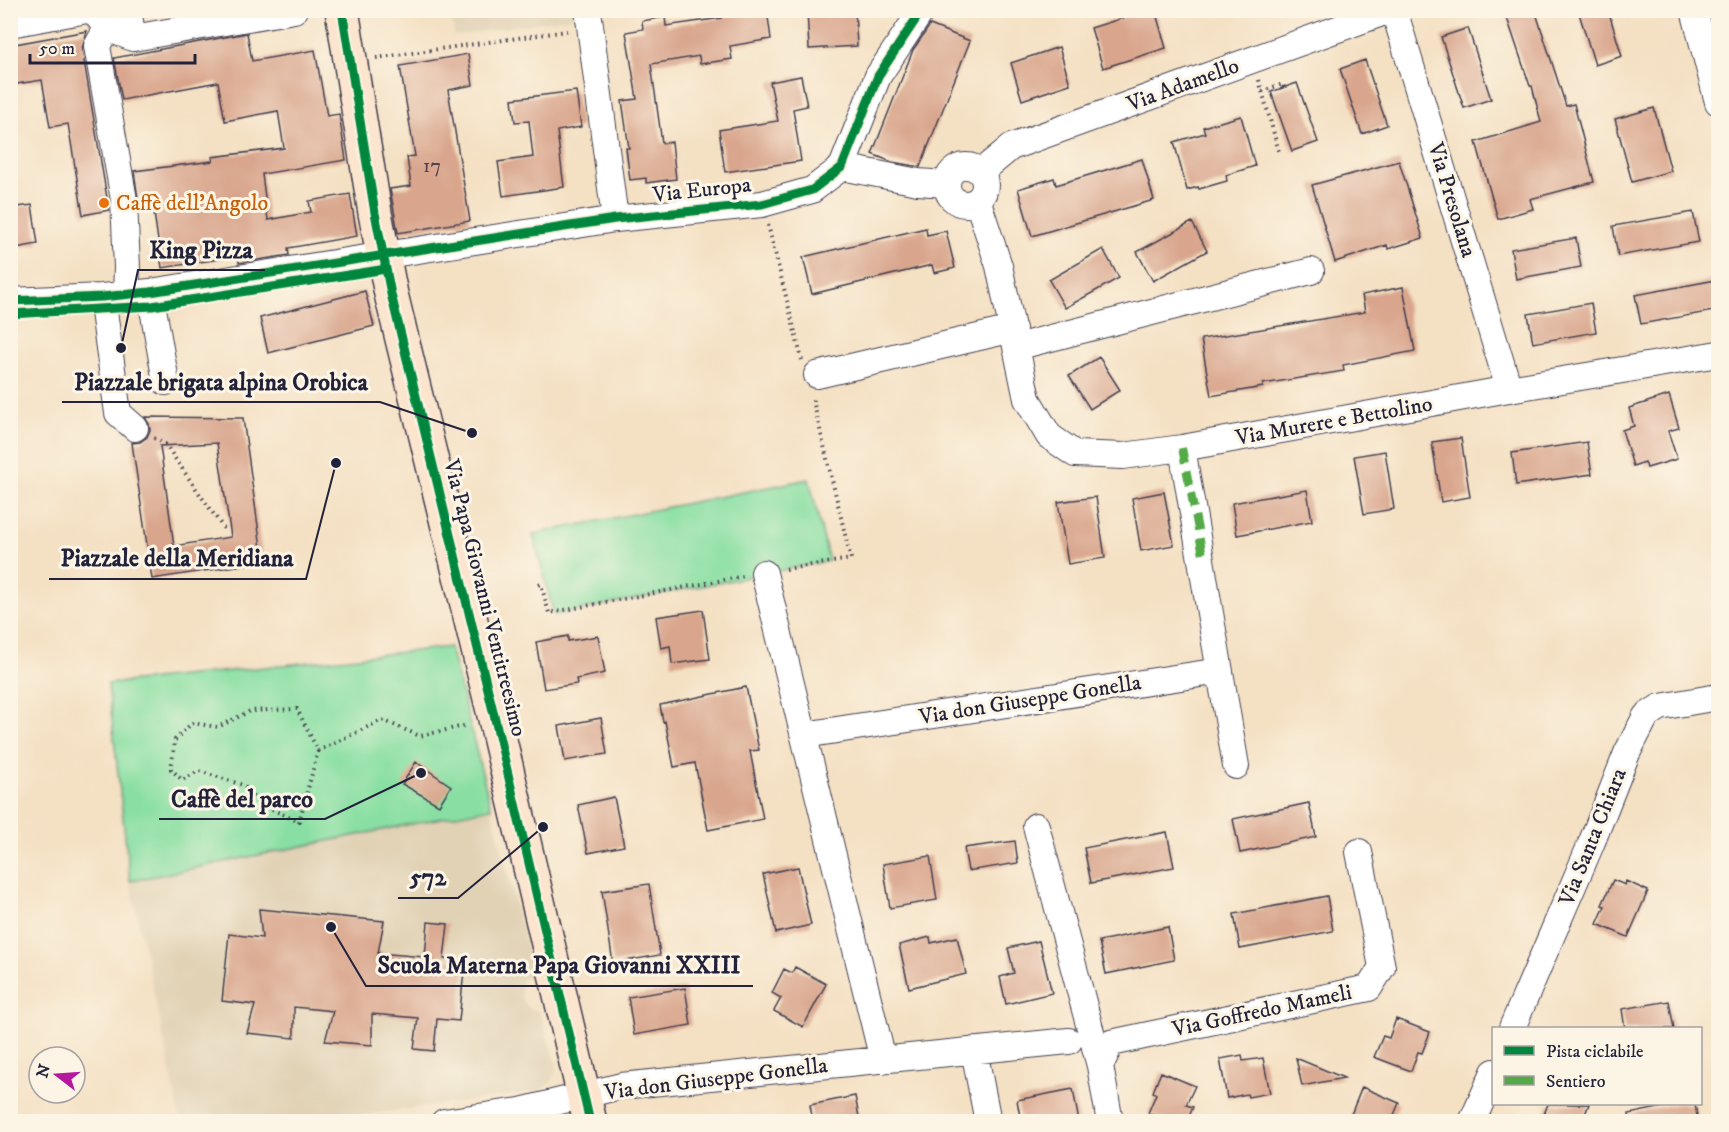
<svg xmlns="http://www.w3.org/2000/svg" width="1729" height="1132" font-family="'IM FELL DW Pica',serif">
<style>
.built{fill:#e1d2b5}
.green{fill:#89dfa3;stroke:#56806f;stroke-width:1.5}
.building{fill:#d9a68d;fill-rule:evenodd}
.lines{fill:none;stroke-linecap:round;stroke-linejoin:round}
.street-casing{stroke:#423e4f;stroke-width:28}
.secondary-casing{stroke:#423e4f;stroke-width:36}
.path{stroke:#423e4f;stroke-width:4;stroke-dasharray:1.5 4.5;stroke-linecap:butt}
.street{stroke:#fff;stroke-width:26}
.secondary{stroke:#fbe5cf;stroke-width:33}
.quiet{stroke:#53aa46;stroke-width:8;stroke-dasharray:15 8;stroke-linecap:butt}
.cycleway-casing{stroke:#fcf5e5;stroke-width:13}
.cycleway{stroke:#00873e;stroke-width:9}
.food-dot{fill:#e8710a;stroke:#fcf5e5;stroke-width:2}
.labels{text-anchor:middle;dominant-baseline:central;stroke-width:6;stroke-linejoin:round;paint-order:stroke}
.number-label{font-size:20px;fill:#504350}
.street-label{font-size:22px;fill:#22223b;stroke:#fcf5e5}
.food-label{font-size:22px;fill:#c56008;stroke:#fcf5e5;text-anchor:start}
.leader{fill:none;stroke:#22223b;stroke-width:2}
.callout-dot{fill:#22223b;stroke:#fcf5e5;stroke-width:2}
.callout-label{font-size:24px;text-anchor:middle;font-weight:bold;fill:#22223b;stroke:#fcf5e5;stroke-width:6;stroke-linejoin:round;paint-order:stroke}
</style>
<rect width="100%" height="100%" fill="#fcf5e5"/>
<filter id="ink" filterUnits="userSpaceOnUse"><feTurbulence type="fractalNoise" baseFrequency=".0167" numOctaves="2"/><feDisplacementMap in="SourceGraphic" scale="12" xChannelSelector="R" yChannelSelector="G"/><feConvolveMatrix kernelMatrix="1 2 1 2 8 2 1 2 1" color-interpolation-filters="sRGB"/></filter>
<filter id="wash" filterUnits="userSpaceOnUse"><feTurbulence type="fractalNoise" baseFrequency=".008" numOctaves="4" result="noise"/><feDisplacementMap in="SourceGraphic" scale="24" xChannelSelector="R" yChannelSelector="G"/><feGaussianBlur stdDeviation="1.35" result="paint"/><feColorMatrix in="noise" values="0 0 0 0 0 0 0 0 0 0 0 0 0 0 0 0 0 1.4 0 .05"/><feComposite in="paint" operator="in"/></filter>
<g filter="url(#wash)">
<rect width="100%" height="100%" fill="#f4e0c3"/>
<path class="built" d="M450,11h122l1,6 -119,19z
M491,808l42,165 -11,7 -1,15 4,9 5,5 9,2 18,55 -5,16 -13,9 -219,30h-139l-51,-240z"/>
<path class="green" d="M809,479l20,82 -275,54 -21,-81z
M450,647l41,161 -361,73 -22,-197z"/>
<g id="blocks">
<path class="building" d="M720,10h47l4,29 -41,7 2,13 -32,5 -1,-8 -48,8 11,79 10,-1 4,37 -30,4v-5l-16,2 -4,-32h3l-7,-47 15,-2 -11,-67 17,-3 -1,-8 23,-4 1,9 55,-8z
M807,10h48l2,36 -48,3z
M1148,10h7l11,38 -63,20 -12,-40z
M1518,10h17l31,96 8,-2 20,78 -64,17 3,10 -35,10 -22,-77 65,-20 -9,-36h-2l-24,-71z
M1578,10h30l14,46 -27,9z
M930,25l40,16 -50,126 -28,-5 -20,-8 41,-104z
M1468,28l23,71 -27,9 -23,-71z
M87,31l-5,18 27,161 -26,5 -15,-91 -18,3 -8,-47 -32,5v-40z
M247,33l5,28 63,-11 12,66 12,-2 7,46 -84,14 6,46 43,-8 -2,-11 41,-7 7,42 -69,12 1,7 -50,8 -1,-7 -76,12 -9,-62 -9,1v-3l-5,1 -5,-34 79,-10 -1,-4 72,-9 -6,-37 -53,10 -7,-39 -96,18 -8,-42z
M1059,47l11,37 -48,16 -11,-37z
M468,54l5,31 -25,5 22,131 -72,12 -8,-44 21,-3 -4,-29 8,-1 -15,-90z
M1365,60l22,65 -25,9 -22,-65z
M801,76l6,30 -14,3 8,52 -76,11 -6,-42 59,-9 -8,-39z
M1297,83l21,59 -26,9 -21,-59z
M576,91l5,36 -24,4 7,56 -61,9 -5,-34 35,-5 -4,-36 -14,1 -3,-23z
M1654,108l17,63 -39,11 -17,-63z
M1241,116l14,50 -29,9 1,6 -28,8 -1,-2 -11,3 -13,-48 31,-9 -2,-6z
M1142,159l12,41 -122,36 -14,-47 36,-11 2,7z
M1399,161l24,77 -35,11 -1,-4 -52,17 -23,-77z
M32,205l6,39 -28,5v-41z
M1693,212l6,30 -81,14 -5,-30z
M1192,222l15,29 -54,30 -16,-29z
M926,228l1,7 19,-4 9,37 -21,5 -2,-8 -120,29 -9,-37z
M1576,238l5,29 -65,12 -5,-30z
M1103,249l16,29 -54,30 -16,-28z
M1716,280l3,30 -78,14 -6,-29z
M1403,287l12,64 -72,14 1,6 -81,13v3l-52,9 -10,-57 164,-27 -3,-17z
M365,291l9,35 -106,27 -8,-35z
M1591,303l5,29 -63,11 -5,-29z
M1099,357l21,33 -30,19 -21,-33z
M1669,395l10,33 -11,3 9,28 -30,9 -2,-6 -12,4 -11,-36 12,-4 -5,-18z
M145,417l98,1 20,144 -111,17 -20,-136 8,-1 7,-5 3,-7 -1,-6zM217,443l14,94 -57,9 -14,-100z
M1461,438l9,59 -29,5 -9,-60z
M1587,442l5,32 -76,11 -4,-32z
M1385,451l9,58 -30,5 -10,-58z
M1307,490l5,31 -75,14 -5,-32z
M1164,492l10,53 -33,6 -9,-53z
M1096,497l9,61 -37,6 -10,-62z
M703,610l7,49 -38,5 -2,-18 -9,2 -5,-31z
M568,636v5l30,-5 7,37 -29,6 1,5 -33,5 -8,-47z
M746,687l13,63 -9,1 13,68 -55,11 -13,-67 -21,4 -9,-46 -2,1 -3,-17z
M601,718l6,36 -42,7 -6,-35z
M416,762l35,24 -12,19 -37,-21z
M614,797l10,49 -36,7 -10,-48z
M1309,803l7,34 -76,16 -7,-34z
M1167,832l7,35 -83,16 -7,-35z
M1015,841l3,22 -50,8 -4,-23z
M930,856l7,44 -47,8 -7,-44z
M798,867l13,58 -35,8 -13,-59z
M1613,880l12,5 1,-4 22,10 -20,46 -31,-13 8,-18 -3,-1z
M649,884l11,71 -47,8 -11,-72z
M1327,896l6,35 -93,18 -6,-35z
M259,909l125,12 -6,32 47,4 3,-35 20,2 -4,35 21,2 -6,60 -22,-2 -3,32 -20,-2 4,-31 -46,-4v31l-47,-4 8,-30 -39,-4v31l-47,-5 8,-28 -33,-4 7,-67 33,4z
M1168,927l6,33 -68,14 -7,-33z
M930,937l1,6 26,-6 9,37 -57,14 -10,-43z
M1039,941l13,52 -46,11 -6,-27 14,-4 -6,-25z
M795,967l31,17 -23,43 -29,-16 7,-13 -9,-5 12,-24 8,4z
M685,988l6,37 -57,10 -6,-38z
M1669,1001l5,28h-49l-3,-20z
M1396,1019l34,13 -8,21 -4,-1 -7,19 -37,-14 9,-21 6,2z
M1242,1055l1,6 20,-3 7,35 -22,4 -1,-3 -20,4 -7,-39z
M1296,1058l48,20 -42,8z
M1161,1072l34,14 -9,19 7,2 -6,15h-19l-20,-9 8,-19 -3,-2z
M1362,1087l37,16 -8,19h-43z
M1073,1089l6,33h-58l-4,-22z
M855,1096l5,26h-47l-3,-17z
M1548,1104h41l-7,18h-41z
M1677,1104h18l3,18h-68l-1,-8z"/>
</g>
</g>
<g filter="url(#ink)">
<use href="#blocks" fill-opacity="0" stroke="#423e4f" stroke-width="1.5"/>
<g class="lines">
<defs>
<path id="street" d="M93,10l14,18 26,10 161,-28
M128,10l5,28
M588,10l27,209
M1394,10l115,379
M1694,10l24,92
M10,24l77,-14
M107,28l-10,18 27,154 3,68 -1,26
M947 185a19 19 0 1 1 38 0a19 19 0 1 1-38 0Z
M842,167l76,15 28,2
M982,171l29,-24 379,-137
M978,202l21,64 28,133 22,37 26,18 48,2 59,-8 327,-59 209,-35
M150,292l16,90
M102,297l16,116 17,15
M10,301l92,-4 48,-5 465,-73 147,-15 50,-14 30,-23 36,-91 44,-66
M1016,347l295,-76
M817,375l196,-46
M1182,448l54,318
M764,573l119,487
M804,735l416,-64
M1036,826l64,240
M1512,1028l79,-184 36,-91 19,-37 14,-9 58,-10
M974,1050l14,72
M444,1122l76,-11 101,-25 448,-45
M1110,1122l-10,-56 11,-23 258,-55 13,-21 -23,-115
M1472,1122l22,-50"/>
<path id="secondary" d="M342,10l33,203 16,81 104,425 95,403"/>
</defs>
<use href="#street" class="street-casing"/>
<use href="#secondary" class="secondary-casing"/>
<path class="path" d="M376,58l191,-27
M1259,80l20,72
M1262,91l21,-7 1,4
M768,225l34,135
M154,438l11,6 59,85
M786,569l65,-10 -39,-163
M539,585l2,-1 8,29 195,-37
M318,751l-19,71 -40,-19 -16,-18 -44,-14 -17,9 -11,-11 4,-29 17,-17 26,4 32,-16 47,-2 21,42 64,-31 38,16 48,-11"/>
<use href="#street" class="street"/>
<use href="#secondary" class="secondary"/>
<path class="quiet" d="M1182,448l22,112"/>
<defs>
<path id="cycleway" d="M342,10l33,203 16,81 104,425 95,403
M10,301l92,-4 48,-5 465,-73 147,-15 50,-14 30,-23 36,-91 44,-66
M10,314l142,-8 234,-37"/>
</defs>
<use href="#cycleway" class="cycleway-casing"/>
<use href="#cycleway" class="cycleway"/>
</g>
</g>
<circle class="food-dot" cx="104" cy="203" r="6"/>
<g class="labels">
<g class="number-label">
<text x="432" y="166">17</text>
</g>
<g class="street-label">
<text transform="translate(1183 85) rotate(-20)">Via Adamello</text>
<text transform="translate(702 190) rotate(-6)">Via Europa</text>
<text transform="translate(1452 200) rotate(73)">Via Presolana</text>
<text transform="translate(1334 421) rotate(-10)">Via Murere e Bettolino</text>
<text transform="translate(485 598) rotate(76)">Via Papa Giovanni Ventitreesimo</text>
<text transform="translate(1030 700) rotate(-9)">Via don Giuseppe Gonella</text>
<text transform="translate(1593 837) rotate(-68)">Via Santa Chiara</text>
<text transform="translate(1262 1011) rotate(-12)">Via Goffredo Mameli</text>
<text transform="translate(716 1079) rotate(-7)">Via don Giuseppe Gonella</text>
</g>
<g class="food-label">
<text x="116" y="203">Caffè dell'Angolo</text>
</g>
</g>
<path class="leader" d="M121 348L138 270H265M472 433L380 402H62M336 463L306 579H49M421 773L325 819H159M543 827L458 898H398M331 927L366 986H753"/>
<g class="callout-dot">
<circle cx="121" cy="348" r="6"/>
<circle cx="472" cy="433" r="6"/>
<circle cx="336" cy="463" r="6"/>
<circle cx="421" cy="773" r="6"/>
<circle cx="543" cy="827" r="6"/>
<circle cx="331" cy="927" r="6"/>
</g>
<g class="callout-label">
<text x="201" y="258">King Pizza</text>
<text x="221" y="390">Piazzale brigata alpina Orobica</text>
<text x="177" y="566">Piazzale della Meridiana</text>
<text x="242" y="807">Caffè del parco</text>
<text x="428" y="885">572</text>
<text x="559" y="973">Scuola Materna Papa Giovanni XXIII</text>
</g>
<rect width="1729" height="1132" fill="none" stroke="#fcf5e5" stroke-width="36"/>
<rect x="1492" y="1027" width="210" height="78" fill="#fcf5e5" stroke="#a5a1a1" stroke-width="1.5"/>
<rect x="1504" y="1046" width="30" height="9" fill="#00873e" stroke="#a5a1a1" stroke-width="1.5"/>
<text x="1546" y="1057" font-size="18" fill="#22223b">Pista ciclabile</text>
<rect x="1504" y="1076" width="30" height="9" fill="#53aa46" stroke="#a5a1a1" stroke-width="1.5"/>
<text x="1546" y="1087" font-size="18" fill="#22223b">Sentiero</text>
<g transform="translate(57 1075) rotate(287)"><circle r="28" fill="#fcf5e5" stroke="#a5a1a1" stroke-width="1.5"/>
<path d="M0-4.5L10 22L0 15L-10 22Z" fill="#b5179e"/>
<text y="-9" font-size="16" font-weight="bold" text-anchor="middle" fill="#22223b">N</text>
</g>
<path d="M30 54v9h165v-9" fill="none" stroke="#22223b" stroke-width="3"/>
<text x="39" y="54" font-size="18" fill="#22223b" stroke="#fcf5e5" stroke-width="4.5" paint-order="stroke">50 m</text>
</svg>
